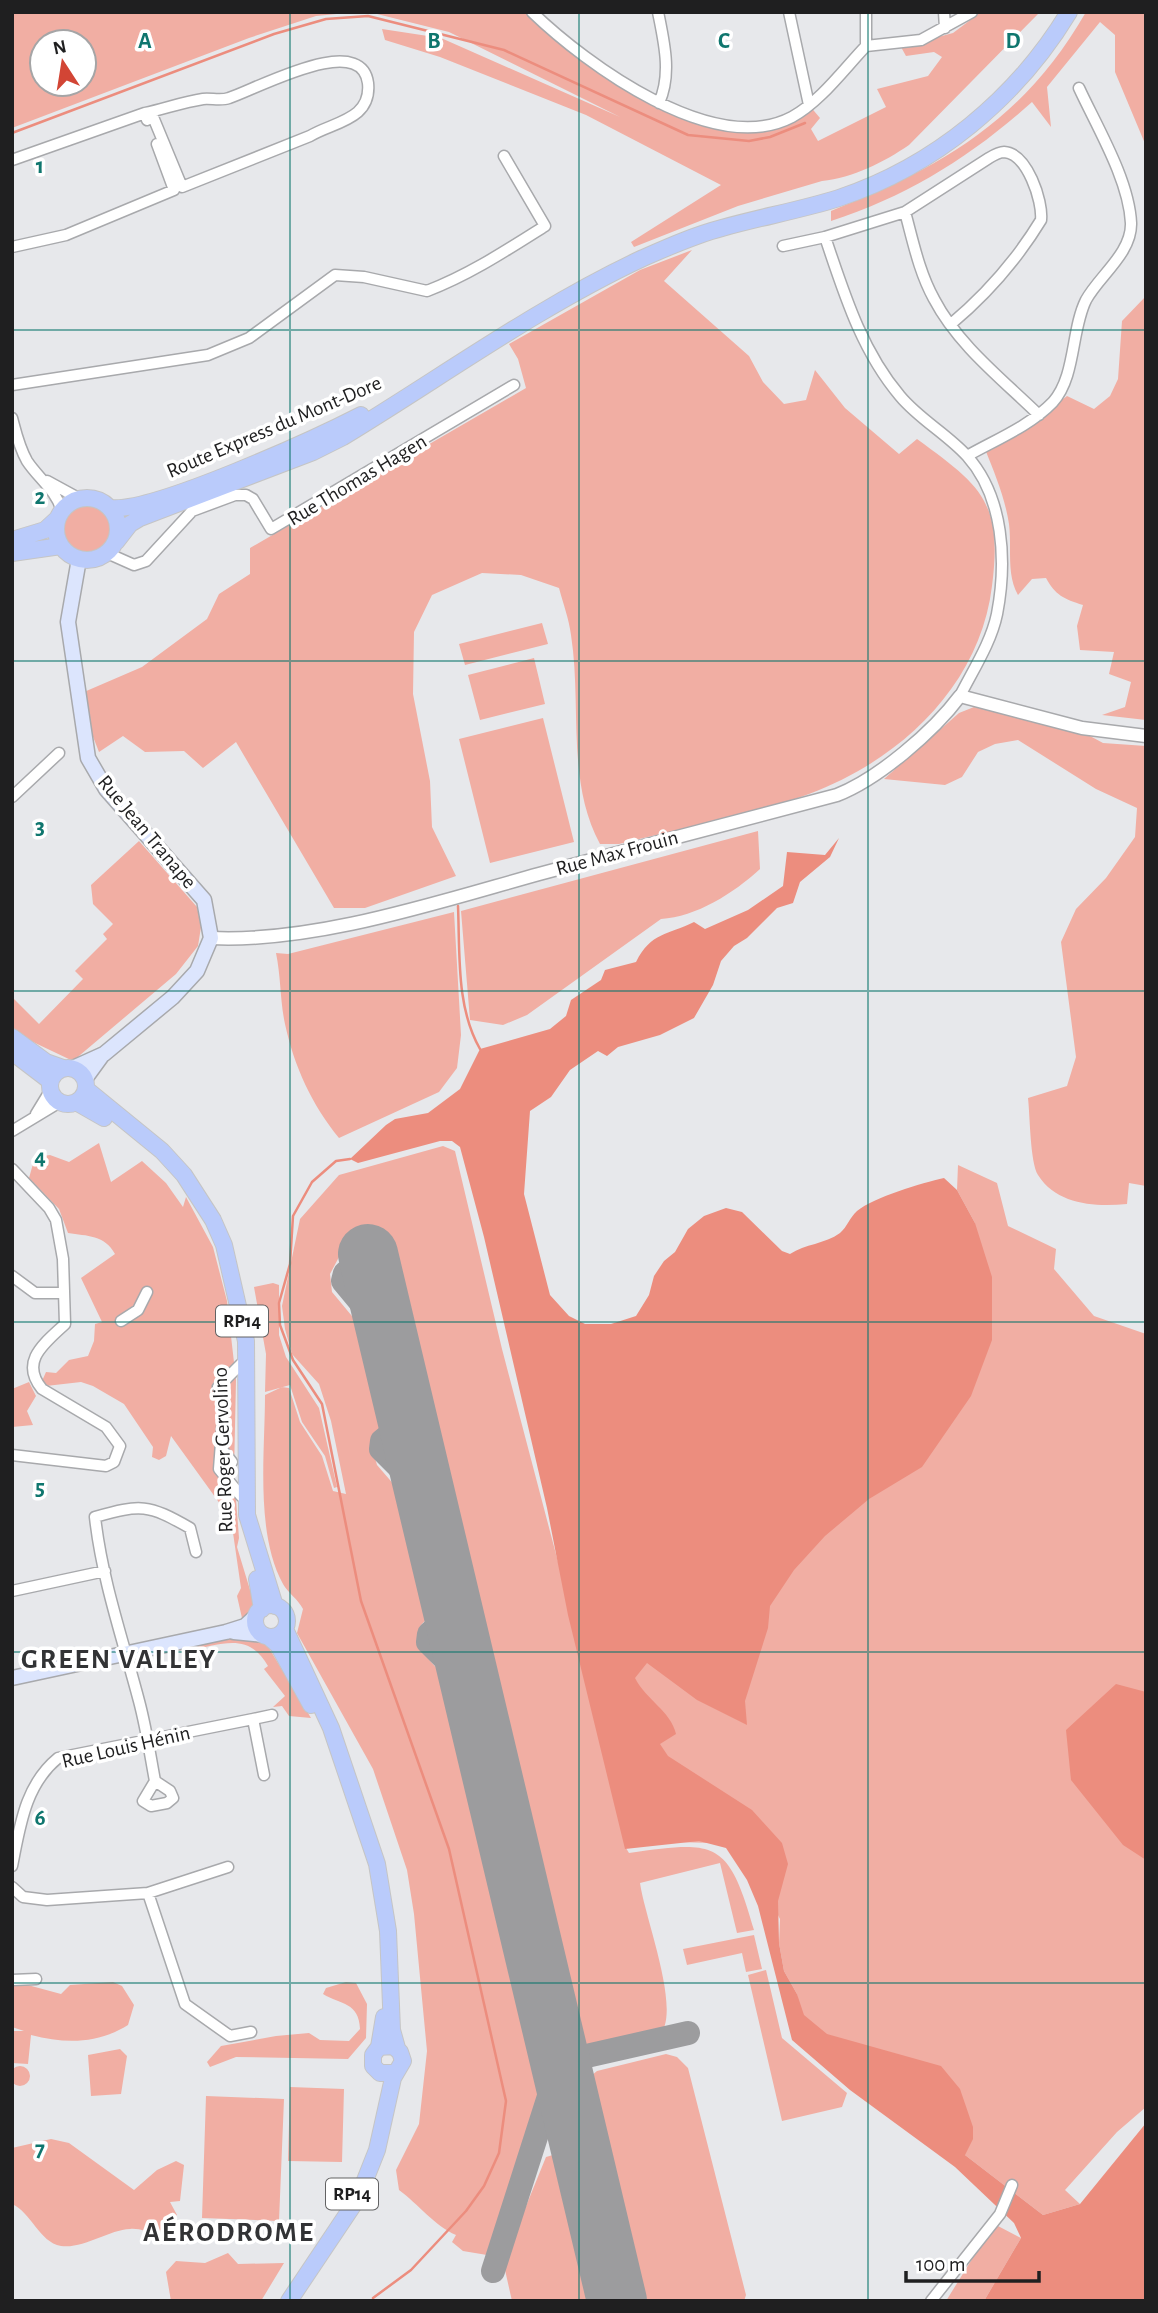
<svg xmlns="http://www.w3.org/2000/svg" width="1158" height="2313" font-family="'Alegreya Sans',sans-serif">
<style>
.green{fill:#f1aea3;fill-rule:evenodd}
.water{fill:#ec8d7e}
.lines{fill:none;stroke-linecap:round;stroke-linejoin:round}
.stream{stroke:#ec8d7e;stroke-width:2.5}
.taxiway{stroke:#9c9c9e;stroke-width:24}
.runway{stroke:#9c9c9e;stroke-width:60}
.minor-casing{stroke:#a8a9ac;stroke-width:13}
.tertiary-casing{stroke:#a8a9ac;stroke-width:15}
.secondary-casing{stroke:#a8a9ac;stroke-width:17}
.primary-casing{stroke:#c5c5c5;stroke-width:18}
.minor{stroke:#fff;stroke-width:10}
.tertiary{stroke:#fff;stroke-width:12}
.secondary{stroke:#dce5fd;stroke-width:14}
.primary{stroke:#bacbfb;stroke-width:16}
.grid{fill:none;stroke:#0f766e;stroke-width:2;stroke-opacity:0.55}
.labels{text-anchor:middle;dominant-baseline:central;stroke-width:7;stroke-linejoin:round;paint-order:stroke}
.shield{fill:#fff;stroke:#626263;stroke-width:2}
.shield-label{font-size:19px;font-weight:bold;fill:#1f1f20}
.street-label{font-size:21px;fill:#1f1f20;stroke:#fff}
.district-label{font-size:28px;font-weight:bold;letter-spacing:2px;fill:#323335;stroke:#fff}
.grid-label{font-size:23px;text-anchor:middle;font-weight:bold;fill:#0f766e;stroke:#fff;stroke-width:7;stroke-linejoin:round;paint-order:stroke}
</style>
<rect width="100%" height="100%" fill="#e7e8eb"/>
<path class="green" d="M12,12h345l-41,4 -67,22 -237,90zM42,42h42v42h-42z
M369,12h163l92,72 86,37 55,5 44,-21 11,13 -9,11 7,12 68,-34 -9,-18 51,-13 14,-19 -8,-5 -28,4 -5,-9 52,-14 28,-21h59l-131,133c-25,17 -56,33 -87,36l-84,25 -104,41 -3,-5 90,-57 -135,-70 -146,-58 -55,-17 -3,-11 59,9 179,79 -171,-85z
M1086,12h60v134l-31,-74v-37l-15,-13 -53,65 4,40 -19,-25c-60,54 -124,94 -201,119v-10c111,-44 193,-91 255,-199z
M692,250l-28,31 85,75 14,26 21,22 22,-4 9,-30 30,38 54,46 18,-15c64,47 86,62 75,147 -12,100 -92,174 -183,208 -57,21 -130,35 -190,50h-19c-34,-63 -18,-139 -29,-209 -2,-16 -8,-32 -12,-47l-38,-13 -39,-2 -50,22 -18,37 -1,62 17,87 2,46 24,49 -91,32h-31l-98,-166 -33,26 -19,-17 -39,1 -22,-16 -24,16 -9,-23 -6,-37 58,-25 65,-48 12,-25 31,-20v-26l276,-160 -8,-29 -9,-15 131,-74z
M1146,296v424l-44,-5 23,-8 6,-25 -22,-8 5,-22 -34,-2 -3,-24 6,-21c-19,-6 -28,-10 -37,-27l-14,1 -14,16c-12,-21 -6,-47 -9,-71 -4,-26 -14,-50 -24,-75l47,-26 35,-27 27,13 16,-13 8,-17 4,-58z
M62 530a26 26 0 1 1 52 0a26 26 0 1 1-52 0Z
M542,623l6,21 -83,21 -6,-21z
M534,658l11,46 -65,16 -12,-45z
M974,707l116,29 13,7 43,3v440l-17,-3 -2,21c-32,3 -70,1 -89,-29 -8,-13 -8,-60 -10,-77l39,-12 9,-29 -15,-115 15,-33 30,-31 29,-41 2,-29 -41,-19 -78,-49 -23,4 -17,8 -16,25 -17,8 -61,-6 75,-66z
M543,718l31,124 -84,21 -31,-124z
M758,831l2,38c-26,24 -64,48 -99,50l-134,96 -24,10 -33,-5 -9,-109z
M139,841l58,66 4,20 -3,19 -22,28 -103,87 -40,-19 -21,-15v-30l27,27 44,-45 -8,-8 32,-32 -4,-5 10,-10 -20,-20 -2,-19z
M454,912l7,123 -4,33 -18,24 -100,46c-27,-33 -45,-72 -54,-114 -5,-23 -4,-47 -9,-71l12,1z
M99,1143l12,39 31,-21 24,22 17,24 3,-10 27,50 14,54 9,79 -2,93 5,65 -2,9 17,56 -1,9 -7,7 -4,-1 -5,-22 4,-8 -10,-69 -60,-83 -5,20 -7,4 -7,-3 1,-10 -29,-43 -31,-18 -12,-4 -35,4 -4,-5 4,-9 10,1 13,-13 19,-4 6,-15 1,-17 7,-2 -21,-44 34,-24c-10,-19 -28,-18 -47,-21l-9,-24 -30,-31 6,-21 15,-2 19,7z
M443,1146l12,5 47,198 60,228 413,-354 -18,-33 1,-25 39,18 11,43 48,23 -2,20 40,47 52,18v773l-29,25 -52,58 15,14 -37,11 -78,-60 -164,-113 -4,-48 -13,-23 -5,-28 1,-24 -44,-83 -23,7 -37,-1 -50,6 3,5c87,-12 99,-14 125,77l-17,3 -17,-70 -80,20c5,35 39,121 22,149 -27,6 -65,25 -87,5l-189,-793 -47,13 -9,17 2,18 29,35 24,89 -14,28 6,21 25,29 30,122c-33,18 0,47 16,64l95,412 -7,31 -49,132 -24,-4 -11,-9 4,-7c-21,-9 -38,-31 -57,-45l-3,-20 23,-46 8,-73 -13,-137 -7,-44 -34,-101 -76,-136 6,-24c-5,-10 -15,-16 -20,-25 -28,-51 -18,-132 -18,-189l17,-8 7,1 11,34 22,34 11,35 13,3 -15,-73 -12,-37 -27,-30 -7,-25 -3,-23 18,-87 39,-44z
M273,1283l6,2v50l7,22 33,51 18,79 -3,1 -9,-32 -23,-34 -12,-37 -25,7 1,-38 -12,-67z
M29,1382l7,14 -9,15 6,14 -21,2v-38z
M251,1635l15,8 45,75 -22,-2 -7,-10 -9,1 12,-11 -21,-27 4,-3c-20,-35 -46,-21 -79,-16l-3,-4z
M754,1935l8,34 -16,3 -4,-19 -55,12 -4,-16z
M766,1970l16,68 65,55 -5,14 -60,14 -34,-146z
M113,1982l9,4 12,19 -6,20c-31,19 -62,19 -97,10l-3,29 -16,-1 2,-32h10l-12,-4v-41l12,-2 37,10 9,-9z
M346,1982l10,1 11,21 -1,34 -18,21 -112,-2 -26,10 -3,-5 14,-16 55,-10 33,-3 11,7 29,1 11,-12c-1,-27 -19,-24 -37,-35l3,-6z
M120,2049l7,7 -6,38 -30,2 -3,-41z
M666,2054l11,3 11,11 58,227 -2,6h-105l-49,-207 1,-18 6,-5z
M10 2076a10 10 0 1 1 20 0a10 10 0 1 1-20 0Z
M290,2087l54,2 -2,73 -54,-1z
M206,2096l78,3 -5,122 -77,-3z
M51,2139l18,4 65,47 23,-20 19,-9 8,4 -4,36 -10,1 7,13 -9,5 -11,15c-9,-3 -18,-7 -27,-6 -22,1 -46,20 -69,17 -22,-4 -30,-34 -49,-42v-56z
M560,2153l5,7 33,141h-86l-7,-31 4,-22 37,-91z
M998,2226l23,12 -37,63h-38l36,-58z
M228,2253l10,11 46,-1 -23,38h-90l-5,-29 10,-11 29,2z"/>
<path class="water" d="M839,838l-9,19 -30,25 -7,21 -16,5 -30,30 -13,8 -13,15 -8,24 -19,33 -34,17 -42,12 -11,9 -9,-5 -28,19 -19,27 -21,14 -6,83 26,101 19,21 16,8h26l25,-8 13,-21 5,-19 10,-15 11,-9 13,-23 16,-13 22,-8 16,4 40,39 8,3c15,-10 35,-10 50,-21 7,-6 10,-16 17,-22 17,-14 65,-28 87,-33l13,12 18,33 17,54v63l-21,56 -49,71 -53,32 -44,37 -31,34 -24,36 -2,22 -23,73 2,24 -50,-25 -50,-37 -12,15c11,22 36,33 41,56l-16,10 8,12 84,54 30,33 6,21 -10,37 1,42 5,28 13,23 7,21 23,19 114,32 19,23 13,38v12l-8,16 78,60 37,-11 66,-81v178h-162l37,-63 -7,-15 -59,-56 -105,-77 -58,-50 -34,-134 -11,-26 -21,-32 -27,-7 -74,8 -57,-234 -21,-107 -63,-271 -24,-90 -8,-6h-12l-82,22 -8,-4 36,-34 9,-6 33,-6 32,-24 20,-40 70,-20 16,-13 5,-16 30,-20 4,-10 31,-8c15,-30 32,-27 58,-40l11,7 43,-19 35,-24 4,-34 38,3z
M1116,1684l30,8v168l-23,-15 -52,-65 -5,-50z"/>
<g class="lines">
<path class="stream" d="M12,133l262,-99 52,-15 42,-3 136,34 184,85 61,6 21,-4 35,-14
M458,906c2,48 -2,101 22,143
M350,1159l-14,2 -24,21 -19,34 -3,48 -11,39 1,22 13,35 29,44 39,197 88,248 57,252 -7,52 -15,33 -18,25 -55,59 -38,28"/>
<path class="taxiway" d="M378,1296l2,-14 -8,-13 -14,-5 -13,9 -2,8 44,53
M416,1458l2,-16 -9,-10 -15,-1 -12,10 -1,8 44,44
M462,1651l2,-16 -8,-10 -16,-1 -11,10 -1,8 43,43
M493,2271l67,-209 128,-29"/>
<path class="runway" d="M368,1254l249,1047"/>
<defs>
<path id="minor" d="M532,12c55,53 182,146 260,105 28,-15 52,-48 74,-71
M658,12c6,30 14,62 1,91
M789,12l20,93
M944,12l1,16
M866,46l55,-6 51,-28
M866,46v-34
M145,113c19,-4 38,-11 58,-14 8,-1 18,2 26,-1 28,-9 132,-67 139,-15 4,37 -35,39 -58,53l-128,51 -31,-75
M12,160l133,-47 2,7
M905,212c8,29 14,60 29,87 24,46 68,80 105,116
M825,237c19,56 36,113 75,159 19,23 47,38 67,60 37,41 40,106 30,158 -6,29 -24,56 -37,82
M783,246l42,-9 80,-25 84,-54c5,-3 10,-6 15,-6 23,1 39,49 37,68 -25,41 -53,73 -90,104
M12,247l54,-12 108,-45 -17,-46
M12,385l196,-30 41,-17 86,-63 29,2 63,14c42,-16 80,-41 118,-65l-41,-70
M12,418c4,15 7,29 15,43 11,17 29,29 35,50
M967,456c28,-16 63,-30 86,-54 23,-26 18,-72 33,-102 13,-24 46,-47 45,-77 -2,-43 -34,-96 -52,-135
M47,481l33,18
M107,553l27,12 12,-4 46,-50 43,-16h11l7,4 18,30 243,-144
M12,797l47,-44
M36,1114l14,-23
M12,1131l48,-29
M12,1169l37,39 7,12 7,39 2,65c-20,19 -46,37 -23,65l64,38 14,19 -6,16 -8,4 -94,-11
M12,1276l23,17h29
M121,1321l17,-11 9,-18
M241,1364l-23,23 6,17 -5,65 22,27
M221,1448l11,14
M12,1591l93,-20
M253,1719l19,-4
M155,1781l15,10 3,7 -6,5 -16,3 -8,-5 12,-20c-5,-27 -9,-54 -16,-80 -16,-61 -37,-121 -44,-184 46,-13 53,-13 95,11l6,24
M12,1866c8,-40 13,-81 46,-108l195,-39 11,56
M12,1887l11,10 24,3 101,-7 80,-26
M148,1893l37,111 45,32 21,-4
M12,1980l24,-1
M931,2301l69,-87 12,-29"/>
<path id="tertiary" d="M211,938c104,5 227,-36 328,-64 99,-27 199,-53 298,-79 41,-16 96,-63 123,-99l122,32 64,8"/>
<path id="secondary" d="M73,1068l31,-14 69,-57 24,-26 14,-33 -7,-38 -98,-111 -18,-31 -20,-136 11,-63
M85,1079l16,-22
M234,1632l30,3
M12,1678l214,-46 19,-6 11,-10"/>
<path id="primary" d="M56 529a31 31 0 1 1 62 0a31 31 0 1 1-62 0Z
M110,508c43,5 206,-70 251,-93
M12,540l33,-10 13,-12
M116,542l14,-18 10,-6 173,-66 30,-15c99,-60 195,-130 300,-179 25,-11 52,-23 79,-30 39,-11 79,-18 117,-30 96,-32 178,-100 230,-186
M12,553l49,-7
M12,1037l34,25 17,6
M12,1052l38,29
M50 1086a18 18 0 1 1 36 0a18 18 0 1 1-36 0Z
M86,1089l76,62 22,24 29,45 11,25 22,96 1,174 28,91
M76,1102l28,16
M257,1579l5,30
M255 1621a16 16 0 1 1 32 0a16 16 0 1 1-32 0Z
M285,1629l46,99 46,136 11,67 4,99 5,18
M269,1637l9,8 33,60
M379,2047l5,-30
M289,2301l69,-103 19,-48 16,-72 10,-17 -3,-9 -7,-6 -14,1 -6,8v11l7,7h15"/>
</defs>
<use href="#minor" class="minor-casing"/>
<use href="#tertiary" class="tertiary-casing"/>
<use href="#secondary" class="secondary-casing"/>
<use href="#primary" class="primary-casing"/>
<use href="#minor" class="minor"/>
<use href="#tertiary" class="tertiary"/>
<use href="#secondary" class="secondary"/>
<use href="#primary" class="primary"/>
</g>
<path class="grid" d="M290,12v2289M579,12v2289M868,12v2289M12,330h1134M12,661h1134M12,991h1134M12,1322h1134M12,1652h1134M12,1983h1134"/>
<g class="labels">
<g class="shield">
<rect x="216" y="1305.5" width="52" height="31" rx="5"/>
<rect x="326" y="2178.5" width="52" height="31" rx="5"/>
</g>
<g class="shield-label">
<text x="242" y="1321">RP14</text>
<text x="352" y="2194">RP14</text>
</g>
<g class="street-label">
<text transform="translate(274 427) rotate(-23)">Route Express du Mont-Dore</text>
<text transform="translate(357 480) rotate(-31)">Rue Thomas Hagen</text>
<text transform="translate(147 832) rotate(50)">Rue Jean Tranape</text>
<text transform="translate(617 853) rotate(-15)">Rue Max Frouin</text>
<text transform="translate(223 1450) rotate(-92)">Rue Roger Gervolino</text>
<text transform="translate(126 1747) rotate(-13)">Rue Louis Hénin</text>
</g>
<g class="district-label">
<text x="119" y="1660">GREEN VALLEY</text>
<text x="229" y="2233">AÉRODROME</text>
</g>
</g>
<g class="grid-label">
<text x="145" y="48">A</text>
<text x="434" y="48">B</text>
<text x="724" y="48">C</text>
<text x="1013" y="48">D</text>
<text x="40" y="173">1</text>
<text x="40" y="504">2</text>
<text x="40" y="834">3</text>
<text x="40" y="1164">4</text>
<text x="40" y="1495">5</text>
<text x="40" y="1825">6</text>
<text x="40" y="2156">7</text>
</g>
<rect width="1158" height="2313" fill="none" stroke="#1f1f20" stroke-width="28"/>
<g transform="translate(63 63) rotate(348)"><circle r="33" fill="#ffffff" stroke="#a5a5a6" stroke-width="2"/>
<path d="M0-5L12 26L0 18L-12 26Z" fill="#d24535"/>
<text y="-10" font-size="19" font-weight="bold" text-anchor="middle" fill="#1f1f20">N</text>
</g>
<path d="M906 2271v10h133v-10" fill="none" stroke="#1f1f20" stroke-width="3.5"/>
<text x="916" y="2271" font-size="21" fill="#1f1f20" stroke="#ffffff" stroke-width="5" paint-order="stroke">100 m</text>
</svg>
